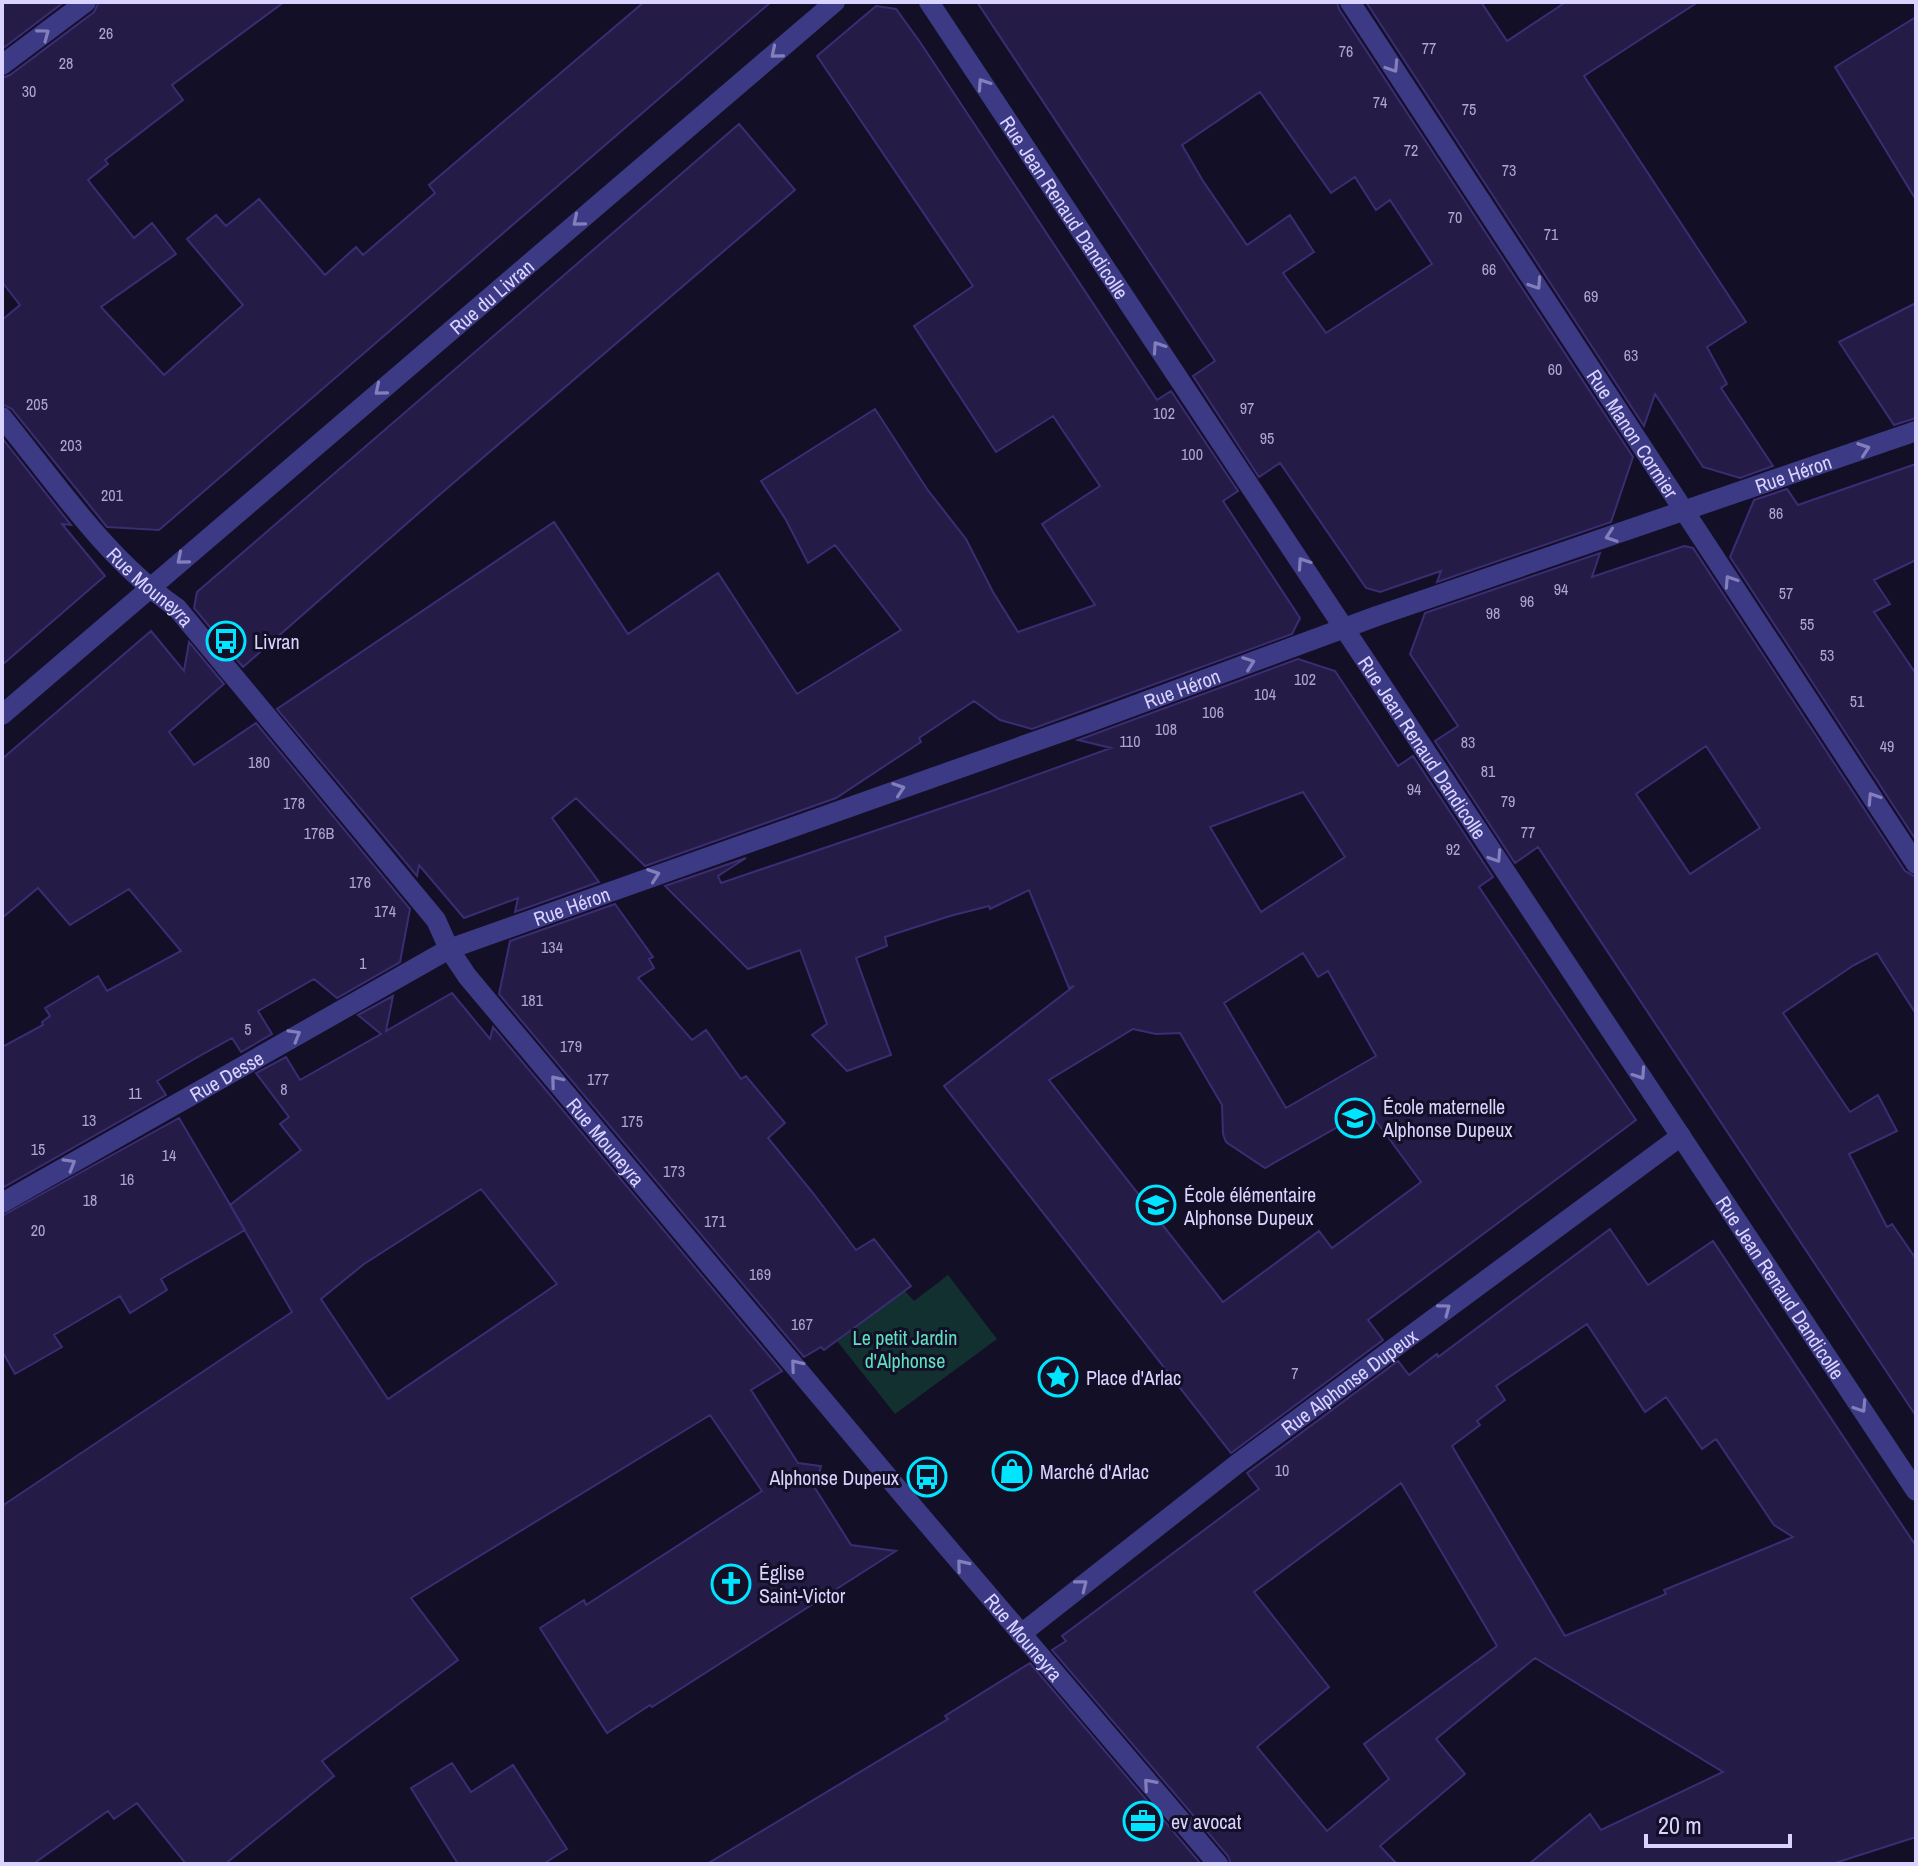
<svg xmlns="http://www.w3.org/2000/svg" width="1918" height="1866" font-family="'Archivo Narrow',sans-serif">
<style>
.green{fill:#12302f}
.building{fill:#241b47;stroke:#3b2d73;stroke-width:2;fill-rule:evenodd}
.lines{fill:none;stroke-linecap:round;stroke-linejoin:round}
.minor{stroke:#3d3a85;stroke-width:20}
.oneway{stroke:#837fbc}
.labels{text-anchor:middle;dominant-baseline:central;stroke-width:6;stroke-linejoin:round;paint-order:stroke}
.number-label{font-size:16px;fill:#aca6d1}
.street-label{font-size:20px;fill:#d9d4ff;stroke:#130f26}
.poi-label{font-size:20px;fill:#d9d4ff;stroke:#130f26;text-anchor:start}
.park-label{font-size:20px;fill:#5fe0c0;stroke:#130f26}
</style>
<rect width="100%" height="100%" fill="#130f26"/>
<path class="green" d="M948,1275l49,64 -102,75 -58,-73 68,-50 9,10z"/>
<path class="building" d="M2,2h62l-62,47z
M99,2h185l-112,83 11,15 -78,60 3,4 -20,16 46,58 18,-15 24,31 -75,53 63,68 79,-70 -56,-66 29,-24 10,11 33,-27 66,76 31,-28 7,8 72,-62 -6,-8 215,-183h127l-612,528 -52,-3 -95,-118 -10,-5v-84l18,-15 -18,-23v-204l8,-3 84,-63z
M977,2h360l2,7 294,448 -22,65 -174,60 4,-11 -61,21 -14,-4 -86,-125 -21,14 -66,-101 22,-15zM1260,92l71,101 24,-16 21,33 14,-10 42,64 -106,69 -43,-60 31,-21 -24,-37 -43,30 -44,-64 -21,-36z
M1366,2h115l26,39 59,-39h132l-114,74 162,246 -39,25 20,37 -6,4 52,78 -33,12 -37,-11 -48,-73 -11,32z
M876,6l20,3 24,33 237,358 14,-9 67,100 -15,10 77,117 -8,16 -260,95 -32,-9 -26,-19 -55,37 2,4 -85,56 -191,68 -69,-68 -24,20 47,64 -84,30 3,-14 -54,20 -45,-53 -2,11 -140,-167 277,-187 74,112 90,-61 79,121 104,-64 -66,-85 -27,18 -22,-43 -25,-39 114,-72 52,80 39,50 27,53 25,40 77,-27 -53,-81 58,-38 -47,-70 -57,36 -82,-126 59,-40 -156,-230z
M1916,17v183l-81,-133z
M739,124l56,66 -358,307 -194,170 -49,-59 3,-16z
M1916,303v115l-22,7 -55,-83z
M2,438l69,87 -9,-1 43,52 -103,89z
M1916,464v96l-42,20 16,24 -16,8 42,62v166l-186,-283 24,-57 33,-11 11,16z
M1684,546l9,2 212,323 11,6v137l-39,-61 -23,12 -71,48 67,99 28,-17 19,36 -48,23 38,73 5,-3 24,35v157l-378,-569 -23,16 -80,-122 23,-15 -48,-72 15,-41 175,-60 -8,24zM1706,746l54,82 -70,46 -54,-80z
M151,631l33,40 5,-29 35,42 -55,48 25,33 62,-42 154,186 -10,53 -63,36 -23,-19 -56,32 14,23 -31,18 -9,-14 -36,20 -39,23 9,14 -164,93v-141l41,-22 -1,-3 8,-6 -5,-8 53,-32 9,15 74,-40 -52,-62 -59,36 -32,-37 -36,30v-159z
M1298,659l37,12 63,95 15,-10 80,121 -14,10 157,233 -268,200 15,20 -152,113 -287,-367 130,-100 -5,2 -40,-98 -39,19 -1,-3 -39,10 -65,21 2,9 -31,12 35,97 -44,16 -35,-36 15,-11 -27,-74 -52,19 -83,-83 81,-28 -28,18 3,7 268,-91 122,-44 -33,-8zM1303,792l42,65 -84,55 -51,-85zM1303,953l15,24 10,-6 48,85 -90,52 -62,-105zM1133,1029l23,5 24,-1 42,72 1,29 3,8 39,26 103,-58 53,72 -89,66 -13,-17 -96,71 -174,-222z
M615,904l38,53 -4,2 5,9 -16,10 54,62 14,-10 35,49 5,-3 39,47 -17,15 45,55 43,57 18,-11 37,47 -87,64 -3,-3 -17,10 -305,-363 11,-53z
M452,993l38,46 3,-12 289,344 -31,19 47,73 23,3 -6,22 36,57 45,6 -244,156 -2,-2 -43,28 -67,-105 44,-28 2,5 176,-114 -52,-76 -299,183 47,62 -136,101 12,15 -109,88h-39l-49,-61 -23,16 -6,-8 -75,53h-31v-358l290,-194 -62,-107 71,-55 -21,-26 9,-7 -33,-44 30,-16 14,23 81,-46 -23,-19 35,-19 -7,35zM481,1189l76,95 -169,115 -67,-100 43,-35z
M179,1118l66,112 -84,49 6,11 -37,23 -10,-17 -66,39 8,12 -47,27 -13,-23v-135z
M1610,1229l38,56 65,-44 203,305v291l-84,27h-303l61,-50 11,16 122,-58 -188,-114 -99,81 29,35 -85,72 17,18h-166l-3,-8 -176,-206 14,-9 -4,-5 197,-147 -12,-16 151,-112 11,14 28,-21 1,3zM1587,1324l58,88 21,-15 36,52 14,-10 58,86 19,12 -129,53 2,4 -101,42 -113,-190 28,-21 -3,-4 28,-21 -9,-14zM1401,1483l96,163 -133,98 25,35 -62,52 -70,-84 72,-60 -75,-95z
M1030,1663l171,201h-494l241,-145 -3,-3z
M452,1763l19,29 42,-27 54,84 -24,15h-85l-47,-76z"/>
<g class="lines">
<g class="minor">
<path id="s1" d="M929,2l987,1489"/>
<path id="s2" d="M1350,2l566,862"/>
<path d="M2,65l84,-63"/>
<path id="s3" d="M2,417c54,66 104,142 175,191l259,312 13,29 18,27 447,532 304,356"/>
<path id="s4" d="M2,715l833,-713"/>
<path id="s5" d="M2,1203l447,-254 641,-227 287,-106 539,-185"/>
<path id="s6" d="M1021,1634l216,-170 444,-328"/>
</g>
</g>
<defs><path id="oneway-chevron" d="M-2-3.5L2.5 0L-2 3.5" fill="none" stroke-width="1.6" stroke-linecap="round" stroke-linejoin="round" transform="scale(2)"/></defs>
<g class="oneway">
<use href="#oneway-chevron" transform="translate(44 34) rotate(-37)"/>
<use href="#oneway-chevron" transform="translate(776 53) rotate(140)"/>
<use href="#oneway-chevron" transform="translate(1393 67) rotate(57)"/>
<use href="#oneway-chevron" transform="translate(983 84) rotate(-124)"/>
<use href="#oneway-chevron" transform="translate(578 221) rotate(140)"/>
<use href="#oneway-chevron" transform="translate(1536 284) rotate(57)"/>
<use href="#oneway-chevron" transform="translate(1158 347) rotate(-124)"/>
<use href="#oneway-chevron" transform="translate(380 390) rotate(140)"/>
<use href="#oneway-chevron" transform="translate(1864 449) rotate(-19)"/>
<use href="#oneway-chevron" transform="translate(1611 536) rotate(161)"/>
<use href="#oneway-chevron" transform="translate(182 559) rotate(140)"/>
<use href="#oneway-chevron" transform="translate(1303 563) rotate(-124)"/>
<use href="#oneway-chevron" transform="translate(1730 581) rotate(-123)"/>
<use href="#oneway-chevron" transform="translate(1249 663) rotate(-20)"/>
<use href="#oneway-chevron" transform="translate(899 789) rotate(-19)"/>
<use href="#oneway-chevron" transform="translate(1873 798) rotate(-123)"/>
<use href="#oneway-chevron" transform="translate(1496 857) rotate(57)"/>
<use href="#oneway-chevron" transform="translate(654 875) rotate(-19)"/>
<use href="#oneway-chevron" transform="translate(295 1035) rotate(-30)"/>
<use href="#oneway-chevron" transform="translate(1640 1074) rotate(56)"/>
<use href="#oneway-chevron" transform="translate(556 1081) rotate(-130)"/>
<use href="#oneway-chevron" transform="translate(70 1164) rotate(-30)"/>
<use href="#oneway-chevron" transform="translate(1445 1309) rotate(-37)"/>
<use href="#oneway-chevron" transform="translate(796 1365) rotate(-130)"/>
<use href="#oneway-chevron" transform="translate(1861 1407) rotate(57)"/>
<use href="#oneway-chevron" transform="translate(962 1565) rotate(-130)"/>
<use href="#oneway-chevron" transform="translate(1082 1585) rotate(-38)"/>
<use href="#oneway-chevron" transform="translate(1149 1784) rotate(-131)"/>
</g>
<defs>
<symbol id="bus-ring" viewBox="-11 -11 22 22"><circle r="9.5" fill="#130f26" stroke="#00e5ff" stroke-width="1.5"/><path d="M-5-6H5V4H4V6H2V4H-2V6H-4V4H-5ZM-3.5-4V0h7V-4ZM-3.5 1.2v1.5H-2V1.2ZM2 1.2v1.5H3.5V1.2Z" fill="#00e5ff"/></symbol>
<symbol id="school-ring" viewBox="-11 -11 22 22"><circle r="9.5" fill="#130f26" stroke="#00e5ff" stroke-width="1.5"/><path d="M0-5L7-2L0 1L-7-2ZM-4 1L0 2.5L4 1V4Q0 6-4 4Z" fill="#00e5ff"/></symbol>
<symbol id="sight-ring" viewBox="-11 -11 22 22"><circle r="9.5" fill="#130f26" stroke="#00e5ff" stroke-width="1.5"/><path d="M0-6L1.8-2.2L6-1.7L2.9 1.2L3.7 5.4L0 3.3L-3.7 5.4L-2.9 1.2L-6-1.7L-1.8-2.2Z" fill="#00e5ff"/></symbol>
<symbol id="shop-ring" viewBox="-11 -11 22 22"><circle r="9.5" fill="#130f26" stroke="#00e5ff" stroke-width="1.5"/><path d="M-5-2.5h2.3a2.7 3.5 0 0 1 5.4 0H5L5.5 6h-11ZM-1.5-2.5h3a1.5 2.3 0 0 0-3 0Z" fill="#00e5ff"/></symbol>
<symbol id="church-ring" viewBox="-11 -11 22 22"><circle r="9.5" fill="#130f26" stroke="#00e5ff" stroke-width="1.5"/><path d="M-1.2-6h2.4v3.5h3.3v2.4h-3.3V6h-2.4V-.1h-3.3v-2.4h3.3Z" fill="#00e5ff"/></symbol>
<symbol id="office-ring" viewBox="-11 -11 22 22"><circle r="9.5" fill="#130f26" stroke="#00e5ff" stroke-width="1.5"/><path d="M-6-3h4V-5.5h4V-3h4V5H-6ZM-1-4.5V-3h2v-1.5ZM-6 0V1H6V0Z" fill="#00e5ff"/></symbol>
</defs>
<g fill-rule="evenodd">
<use href="#bus-ring" x="204" y="619" width="44" height="44"/>
<use href="#school-ring" x="1333" y="1096" width="44" height="44"/>
<use href="#school-ring" x="1134" y="1183" width="44" height="44"/>
<use href="#sight-ring" x="1036" y="1355" width="44" height="44"/>
<use href="#shop-ring" x="990" y="1449" width="44" height="44"/>
<use href="#bus-ring" x="905" y="1455" width="44" height="44"/>
<use href="#church-ring" x="709" y="1562" width="44" height="44"/>
<use href="#office-ring" x="1121" y="1799" width="44" height="44"/>
</g>
<g class="labels">
<g class="number-label">
<text x="106" y="33">26</text>
<text x="1429" y="48">77</text>
<text x="1346" y="51">76</text>
<text x="66" y="63">28</text>
<text x="29" y="91">30</text>
<text x="1380" y="102">74</text>
<text x="1469" y="109">75</text>
<text x="1411" y="150">72</text>
<text x="1509" y="170">73</text>
<text x="1455" y="217">70</text>
<text x="1551" y="234">71</text>
<text x="1489" y="269">66</text>
<text x="1591" y="296">69</text>
<text x="1631" y="355">63</text>
<text x="1555" y="369">60</text>
<text x="37" y="404">205</text>
<text x="1247" y="408">97</text>
<text x="1164" y="413">102</text>
<text x="1267" y="438">95</text>
<text x="71" y="445">203</text>
<text x="1192" y="454">100</text>
<text x="112" y="495">201</text>
<text x="1776" y="513">86</text>
<text x="1561" y="589">94</text>
<text x="1786" y="593">57</text>
<text x="1527" y="601">96</text>
<text x="1493" y="613">98</text>
<text x="1807" y="624">55</text>
<text x="1827" y="655">53</text>
<text x="1305" y="679">102</text>
<text x="1265" y="694">104</text>
<text x="1857" y="701">51</text>
<text x="1213" y="712">106</text>
<text x="1166" y="729">108</text>
<text x="1130" y="741">110</text>
<text x="1468" y="742">83</text>
<text x="1887" y="746">49</text>
<text x="259" y="762">180</text>
<text x="1488" y="771">81</text>
<text x="1414" y="789">94</text>
<text x="1508" y="801">79</text>
<text x="294" y="803">178</text>
<text x="1528" y="832">77</text>
<text x="319" y="833">176B</text>
<text x="1453" y="849">92</text>
<text x="360" y="882">176</text>
<text x="385" y="911">174</text>
<text x="552" y="947">134</text>
<text x="363" y="963">1</text>
<text x="532" y="1000">181</text>
<text x="248" y="1029">5</text>
<text x="571" y="1046">179</text>
<text x="598" y="1079">177</text>
<text x="284" y="1089">8</text>
<text x="135" y="1093">11</text>
<text x="89" y="1120">13</text>
<text x="632" y="1121">175</text>
<text x="38" y="1149">15</text>
<text x="169" y="1155">14</text>
<text x="674" y="1171">173</text>
<text x="127" y="1179">16</text>
<text x="90" y="1200">18</text>
<text x="715" y="1221">171</text>
<text x="38" y="1230">20</text>
<text x="760" y="1274">169</text>
<text x="802" y="1324">167</text>
<text x="1295" y="1373">7</text>
<text x="1282" y="1470">10</text>
</g>
<g class="street-label">
<text stroke="none"><textPath href="#s1" startOffset="246">Rue Jean Renaud Dandicolle</textPath></text>
<text stroke="none"><textPath href="#s4" startOffset="644">Rue du Livran</textPath></text>
<text stroke="none"><textPath href="#s2" startOffset="516">Rue Manon Cormier</textPath></text>
<text stroke="none"><textPath href="#s5" startOffset="1940">Rue Héron</textPath></text>
<text stroke="none"><textPath href="#s3" startOffset="226">Rue Mouneyra</textPath></text>
<text stroke="none"><textPath href="#s5" startOffset="1292">Rue Héron</textPath></text>
<text stroke="none"><textPath href="#s1" startOffset="894">Rue Jean Renaud Dandicolle</textPath></text>
<text stroke="none"><textPath href="#s5" startOffset="644">Rue Héron</textPath></text>
<text stroke="none"><textPath href="#s5" startOffset="258">Rue Desse</textPath></text>
<text stroke="none"><textPath href="#s3" startOffset="946">Rue Mouneyra</textPath></text>
<text stroke="none"><textPath href="#s1" startOffset="1542">Rue Jean Renaud Dandicolle</textPath></text>
<text stroke="none"><textPath href="#s6" startOffset="414">Rue Alphonse Dupeux</textPath></text>
<text stroke="none"><textPath href="#s3" startOffset="1594">Rue Mouneyra</textPath></text>
</g>
<g class="poi-label">
<text x="254" y="641">Livran</text>
<text x="1383" y="1106">École maternelle<tspan x="1383" dy="23">Alphonse Dupeux</tspan></text>
<text x="1184" y="1194">École élémentaire<tspan x="1184" dy="23">Alphonse Dupeux</tspan></text>
<text x="1086" y="1377">Place d'Arlac</text>
<text x="1040" y="1471">Marché d'Arlac</text>
<text x="899" y="1477" text-anchor="end">Alphonse Dupeux</text>
<text x="759" y="1572">Église<tspan x="759" dy="23">Saint-Victor</tspan></text>
<text x="1171" y="1821">ev avocat</text>
</g>
<g class="park-label">
<text x="905" y="1337">Le petit Jardin<tspan x="905" dy="23">d'Alphonse</tspan></text>
</g>
</g>
<rect width="1918" height="1866" fill="none" stroke="#d9d4ff" stroke-width="8"/>
<path d="M1646 1834v12h144v-12" fill="none" stroke="#d9d4ff" stroke-width="4"/>
<text x="1658" y="1834" font-size="24" fill="#d9d4ff" stroke="#130f26" stroke-width="6" paint-order="stroke">20 m</text>
</svg>
